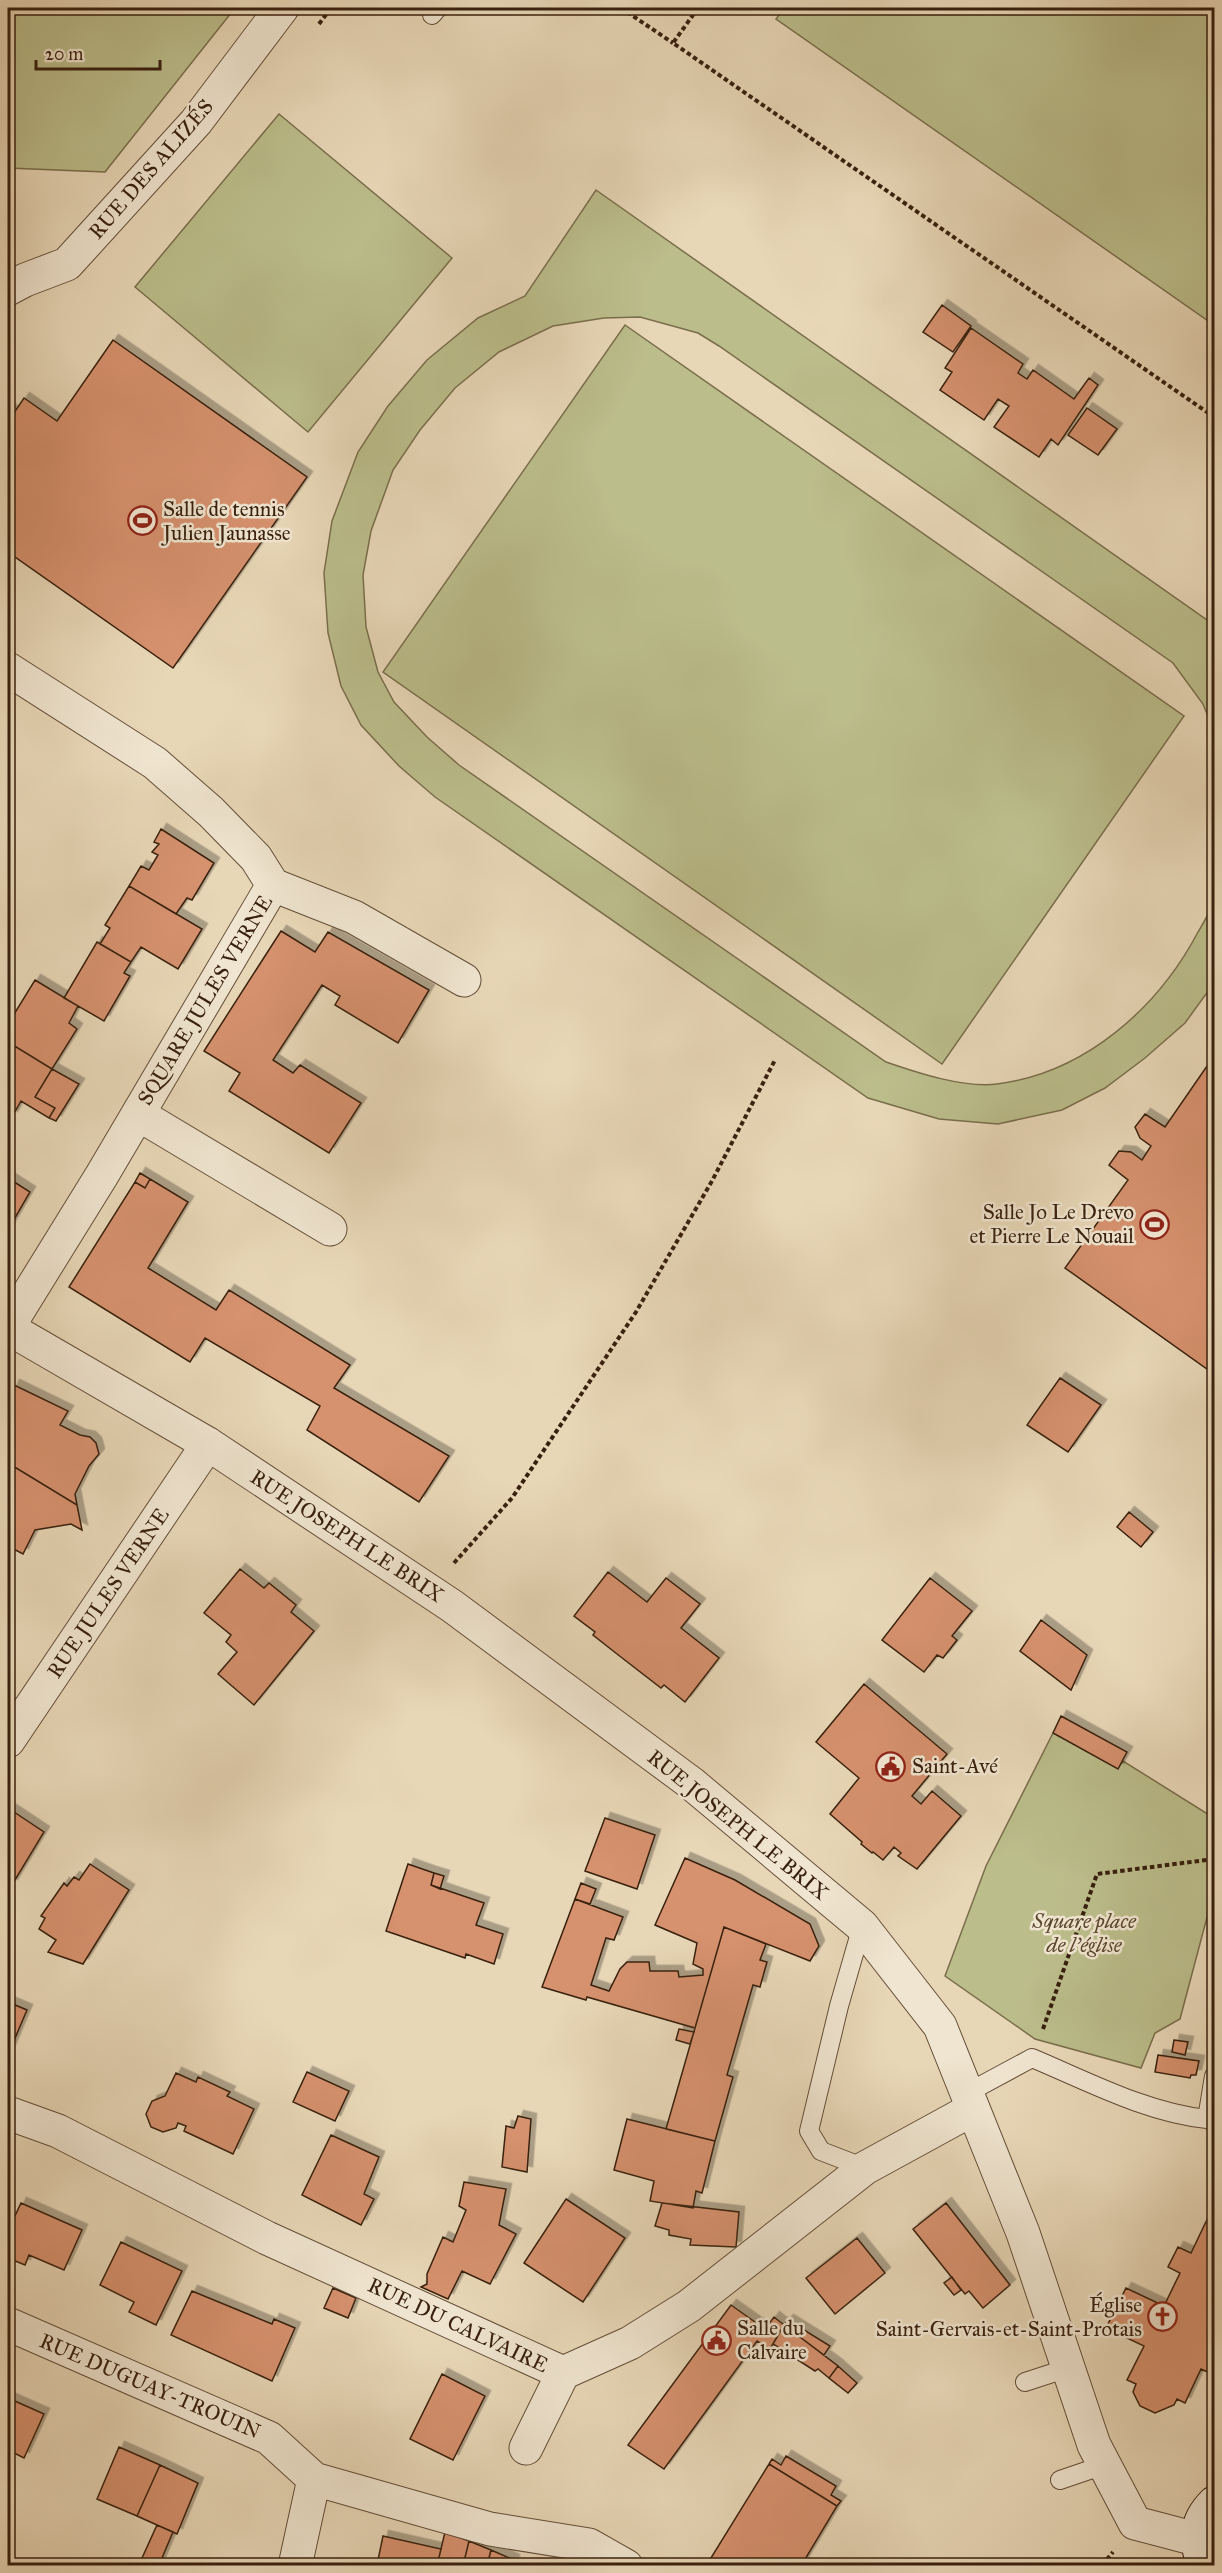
<svg xmlns="http://www.w3.org/2000/svg" width="1222" height="2573" font-family="'IM FELL Great Primer',serif">
<style>
.green{fill:#bbbd8b;stroke:#7a6e4c;stroke-width:1.5}
.building{fill:#d6916e;stroke:#38200e;stroke-width:1.5;filter:url(#shadow)}
.lines{fill:none;stroke-linecap:round;stroke-linejoin:round}
.service-casing{stroke:#644e38;stroke-width:20}
.minor-casing{stroke:#644e38;stroke-width:35}
.tertiary-casing{stroke:#644e38;stroke-width:35}
.secondary-casing{stroke:#38200e;stroke-width:35}
.path{stroke:#38200e;stroke-width:4;stroke-dasharray:4.5 3;stroke-linecap:butt}
.service{stroke:#f0e5d0;stroke-width:18}
.minor{stroke:#f0e5d0;stroke-width:33}
.tertiary{stroke:#f0e5d0;stroke-width:33}
.secondary{stroke:#f0e5d0;stroke-width:33}
.labels{text-anchor:middle;dominant-baseline:central;stroke-width:5;stroke-linejoin:round;paint-order:stroke}
.street-label{font-size:21px;fill:#38200e;stroke:#f0e5d0}
.poi-label{font-size:21px;fill:#38200e;stroke:#f0e5d0;text-anchor:start}
.park-label{font-size:21px;font-style:italic;fill:#59472d;stroke:#f0e5d0}
</style>
<defs>
<filter id="shadow"><feDropShadow dx="5.5" dy="-5.5" stdDeviation="0" flood-color="#0004"/></filter>
</defs>
<rect width="100%" height="100%" fill="#e8d7b7"/>
<filter id="stains"><feTurbulence type="fractalNoise" baseFrequency=".00333" numOctaves="4"/><feColorMatrix values="0 0 0 0 .2 0 0 0 0 .09 0 0 0 0 .02 0 0 0 .5 -.17"/></filter>
<radialGradient id="worn" r=".72"><stop offset=".6" stop-color="#630" stop-opacity="0"/><stop offset="1" stop-color="#630" stop-opacity=".3"/></radialGradient>
<path class="green" d="M8,8h227l-130,164 -97,-4z
M784,8h430v317l-438,-306z
M279,114l173,144 -144,174 -173,-145z
M596,190l618,435v106l-11,-27 -30,-41 -454,-317 -21,-13 -58,-16 -36,1 -51,8 -54,26 -44,36 -35,42 -27,40 -22,61 -8,44 3,52 12,45 16,30 33,35 32,28 427,297c32,11 77,26 111,22 88,-11 161,-76 201,-152 6,-10 13,-21 16,-33v84l-29,40 -40,35 -40,30 -43,22 -64,14 -59,-5 -71,-21 -433,-301 -36,-31 -38,-41 -20,-39 -13,-53 -4,-60 8,-52 26,-69 30,-46 39,-46 51,-42 47,-22z
M625,325l559,391 -242,348 -559,-392z
M1053,1733l65,35 5,-7 91,57v73l-34,128 -25,14 -14,35 -106,-29 -90,-63 41,-110z"/>
<path class="building" d="M942,305l29,21 -18,26 -30,-20z
M971,328l52,36 -5,9 9,6 6,-9 41,29 15,-21 9,7 -40,60 -7,-6 -12,18 -45,-30 15,-21 -11,-7 -14,21 -44,-30 12,-18 -7,-4z
M113,340l194,137 -134,191 -165,-116v-144l6,5 10,-15 33,23z
M1087,408l30,21 -19,26 -30,-20z
M161,829l53,34 -22,37 -5,-2 -11,16 -47,-28 12,-20 8,4 9,-15 -6,-3 7,-8 -5,-2z
M129,886l73,43 -24,40 -37,-22 -10,15 -31,-18 10,-16 -5,-3z
M281,931l34,21 13,-20 101,58 -31,53 -63,-38 5,-9 -18,-11 -49,75 20,13 7,-8 61,38 -32,50 -100,-62 11,-18 -36,-22z
M97,942l34,20 -7,11 6,3 -26,45 -40,-23z
M35,980l43,26 -9,17 8,6 -25,40 -44,-27v-18z
M8,1042l44,27 -17,28 20,11 -6,10 -28,-17 -9,16 -4,-3z
M1214,1056v318l-149,-106 63,-88 -19,-15 10,-14 12,1 11,8 9,-14 -11,-8 -5,-11 10,-13 20,13z
M52,1069l27,15 -23,37 -7,-3 6,-10 -20,-11z
M140,1173l10,6 -5,9 -10,-6z
M8,1178l22,14 -22,38z
M150,1179l38,23 -40,66 68,42 13,-20 121,75 -16,23 115,68 -30,46 -112,-72 13,-24 -115,-68 -15,24 -121,-75 66,-105 10,6z
M1060,1378l41,27 -33,47 -41,-27z
M14,1385l54,26 -8,14 20,10 10,2 6,6 3,11 -10,12 -14,28 2,11 -69,-42v-64z
M8,1463l69,42 5,25 -11,-6 -36,6 -12,24 -15,-8z
M1129,1512l24,20 -12,15 -24,-20z
M240,1569l24,19 5,-5 27,22 -5,7 23,19 -60,74 -36,-31 19,-22 -11,-10 5,-7 -27,-22z
M608,1572l39,30 19,-24 34,26 -19,24 38,30 -34,44 -21,-17 -3,3 -44,-34 -24,-19 2,-3 -21,-16z
M930,1578l42,33 -20,25 5,4 -14,18 -6,-3 -13,17 -42,-32z
M1041,1620l46,35 -16,35 -51,-39z
M864,1684l83,70 -35,42 9,8 11,-13 29,25 -44,53 -19,-13 3,-3 -7,-6 -11,13 -10,-8 -1,1 -11,-9 1,-2 -32,-28 29,-36 -43,-36z
M1061,1716l66,36 -9,17 -65,-36z
M8,1808l36,24 -32,53 -4,-3z
M605,1818l50,17 -18,54 -52,-18z
M685,1858l50,22 75,44 9,22 -9,15 -86,-34 -29,101 -108,-31 -1,3 -44,-13 33,-88 48,18 -9,23 -8,-2 -15,47 18,6 11,-22 7,-7h22l1,9h28l1,6 24,-2v-6l-10,-5 4,-21 -42,-18z
M90,1864l39,26 -46,74 -35,-12 8,-12 -17,-11 6,-11 -4,-2 23,-33 3,3 7,-9 5,3z
M408,1864l26,9 -3,12 53,18 -8,22 27,9 -9,30 -28,-10 -1,4 -79,-27z
M434,1873l10,3 -4,13 -9,-4z
M581,1883l15,6 -6,15 -15,-5z
M724,1927l42,17 -6,16 7,2 -7,25 -7,-2 -26,90 6,2 -18,64 -49,-12z
M8,2002l19,8 -17,40 -2,-1z
M679,2029l15,3 -4,12 -14,-4z
M1174,2040l14,2 -3,13 -13,-3z
M1158,2055l41,6 -3,14h-5l-1,3 -35,-6z
M307,2072l42,19 -14,30 -42,-19z
M176,2073l20,9 2,-5 32,15 -3,4 27,13 -21,45 -49,-23 2,-5 -8,-3 -2,5 -13,4 -12,-5 -5,-13 6,-13 13,-5z
M518,2116l13,3 -4,53 -25,-5 4,-41 8,2z
M627,2119l88,22 -13,52 -6,-2 -3,17 -43,-7 4,-20 -40,-11z
M331,2135l48,22 -15,37 10,5 -13,26 -59,-30z
M464,2182l42,7 -7,36 17,9 -26,50 -28,-13 -14,28 -27,-12 6,-3v-10l16,-37 10,5 13,-32 -7,-4z
M566,2199l59,39 -42,64 -59,-39z
M21,2203l61,27 -18,40 -35,-15 -4,10 -17,-7v-27z
M662,2203l77,9 -3,35 -46,-2 1,-6 -22,-4v-5l-14,-4z
M946,2203l64,82 -27,23 -14,-17 -4,3 -52,-65z
M1214,2205v170l-13,-6 -16,34 -8,-4 -3,6 -19,8 -15,-7 -7,-14 3,-8 -9,-4 17,-34 -38,-18 20,-40 38,18 16,-33 -12,-6 10,-20 13,6z
M857,2238l28,35 -50,41 -29,-36z
M121,2242l61,29 -26,54 -27,-13 5,-10 -34,-17z
M952,2277l9,13 -7,5 -10,-12z
M333,2288l23,10 -8,20 -24,-10z
M192,2291l80,33 2,-5 21,9 -23,53 -101,-46z
M731,2305l34,24 9,-12 10,8 -14,24 -13,-8 -93,128 -36,-24z
M788,2320l42,26 -6,9 -40,-30z
M784,2325l54,41 -9,12 -11,-9 -3,2 -42,-27z
M838,2366l19,17 -9,10 -19,-15z
M442,2374l43,22 -32,64 -43,-21z
M8,2398l36,16 -20,44 -16,-8z
M119,2447l41,18 -23,51 -40,-17z
M786,2456l50,30 -5,9 10,6 -4,5 -68,-42 3,-5 9,6z
M769,2464l68,42 -36,60h-95z
M160,2465l38,18 -21,51 -40,-18z
M157,2525l16,7 -14,33 -17,-7z
M445,2532l24,9 -6,25h-26z
M383,2536l58,13 -4,17h-38l-21,-6z
M469,2541l22,9 -4,16h-24z
M491,2550l23,10 -1,6h-26z
M378,2560l21,6h-23z"/>
<g class="lines">
<defs>
<path id="service" d="M432,15l6,-7
M862,1926l-23,80 -30,125 12,20 44,17
M1214,2076l-7,43 7,3
M967,2093l65,-35c55,23 115,55 175,61
M1025,2382l43,-14
M1060,2480l44,-15"/>
<path id="minor" d="M8,289l17,-9 42,-16 129,-142 86,-114
M8,669l147,94 56,49 45,46 17,27 -171,290 -94,152
M273,885l81,32 110,63
M138,1114l192,115
M8,1741l200,-297
M8,2113l50,18 209,107 296,135 67,-30 59,-37 176,-138 108,-59
M8,2324l261,114 45,41 176,50 99,16 37,21
M526,2448l37,-75
M295,2566l19,-87"/>
<path id="tertiary" d="M8,1328l200,116 244,162 239,177 171,143 78,100 83,207 71,212 41,78 61,16"/>
<path id="secondary" d="M1203,2566c-7,-26 -9,-43 11,-63"/>
</defs>
<use href="#service" class="service-casing"/>
<use href="#minor" class="minor-casing"/>
<use href="#tertiary" class="tertiary-casing"/>
<use href="#secondary" class="secondary-casing"/>
<path class="path" d="M621,8l52,35
M698,8l-25,35 541,374
M319,24l12,-16
M454,1563l58,-65 124,-186 76,-131 63,-121
M1043,2029l54,-155 117,-15
M1079,2566l24,-2 10,-12"/>
<use href="#service" class="service"/>
<use href="#minor" class="minor"/>
<use href="#tertiary" class="tertiary"/>
<use href="#secondary" class="secondary"/>
</g>
<defs>
<symbol id="stadium-ring" viewBox="-11 -11 22 22"><circle r="9.5" fill="#f0e5d0" stroke="#8f2418" stroke-width="1.5"/><path d="M0-5a6.5 5 0 1 0 0 10a6.5 5 0 1 0 0-10ZM-3.5-1.8h7v3.6h-7Z" fill="#8f2418"/></symbol>
<symbol id="civic-ring" viewBox="-11 -11 22 22"><circle r="9.5" fill="#f0e5d0" stroke="#8f2418" stroke-width="1.5"/><path d="M-.6-6.5H3V-4.5H.6V-3L4-1V1h2V6H-6V1h2V-1L-.6-3ZM-1.2 2.5V6h2.4V2.5Z" fill="#8f2418"/></symbol>
<symbol id="church-ring" viewBox="-11 -11 22 22"><circle r="9.5" fill="#f0e5d0" stroke="#8f2418" stroke-width="1.5"/><path d="M-1.2-6h2.4v3.5h3.3v2.4h-3.3V6h-2.4V-.1h-3.3v-2.4h3.3Z" fill="#8f2418"/></symbol>
</defs>
<g fill-rule="evenodd">
<use href="#stadium-ring" x="126" y="504" width="33" height="33"/>
<use href="#stadium-ring" x="1138" y="1208" width="33" height="33"/>
<use href="#civic-ring" x="874" y="1750" width="33" height="33"/>
<use href="#church-ring" x="1146" y="2300" width="33" height="33"/>
<use href="#civic-ring" x="700" y="2324" width="33" height="33"/>
</g>
<g class="labels">
<g class="street-label">
<text transform="translate(151 169) rotate(-49)">RUE DES ALIZÉS</text>
<text transform="translate(205 1000) rotate(-59)">SQUARE JULES VERNE</text>
<text transform="translate(347 1536) rotate(33)">RUE JOSEPH LE BRIX</text>
<text transform="translate(108 1593) rotate(-56)">RUE JULES VERNE</text>
<text transform="translate(738 1825) rotate(39)">RUE JOSEPH LE BRIX</text>
<text transform="translate(458 2325) rotate(25)">RUE DU CALVAIRE</text>
<text transform="translate(150 2386) rotate(23)">RUE DUGUAY-TROUIN</text>
</g>
<g class="poi-label">
<text x="163" y="509">Salle de tennis<tspan x="163" dy="24">Julien Jaunasse</tspan></text>
<text x="1134" y="1212" text-anchor="end">Salle Jo Le Drevo<tspan x="1134" dy="24">et Pierre Le Nouail</tspan></text>
<text x="912" y="1766">Saint-Avé</text>
<text x="1142" y="2305" text-anchor="end">Église<tspan x="1142" dy="24">Saint-Gervais-et-Saint-Protais</tspan></text>
<text x="737" y="2328">Salle du<tspan x="737" dy="24">Calvaire</tspan></text>
</g>
<g class="park-label">
<text x="1084" y="1921">Square place<tspan x="1084" dy="24">de l'église</tspan></text>
</g>
</g>
<rect width="1222" height="2573" fill="none" stroke="#e8d7b7" stroke-width="30"/>
<rect x="9" y="9" width="1204" height="2555" fill="none" stroke="#38200e" stroke-width="3"/>
<rect x="15" y="15" width="1192" height="2543" fill="none" stroke="#38200e" stroke-width="1.5"/>
<path d="M36 60v9h124v-9" fill="none" stroke="#38200e" stroke-width="3"/>
<text x="45" y="60" font-size="18" fill="#38200e" stroke="#f0e5d0" stroke-width="4.5" paint-order="stroke">20 m</text>
<rect width="100%" height="100%" filter="url(#stains)"/>
<rect width="100%" height="100%" fill="url(#worn)"/>
</svg>
